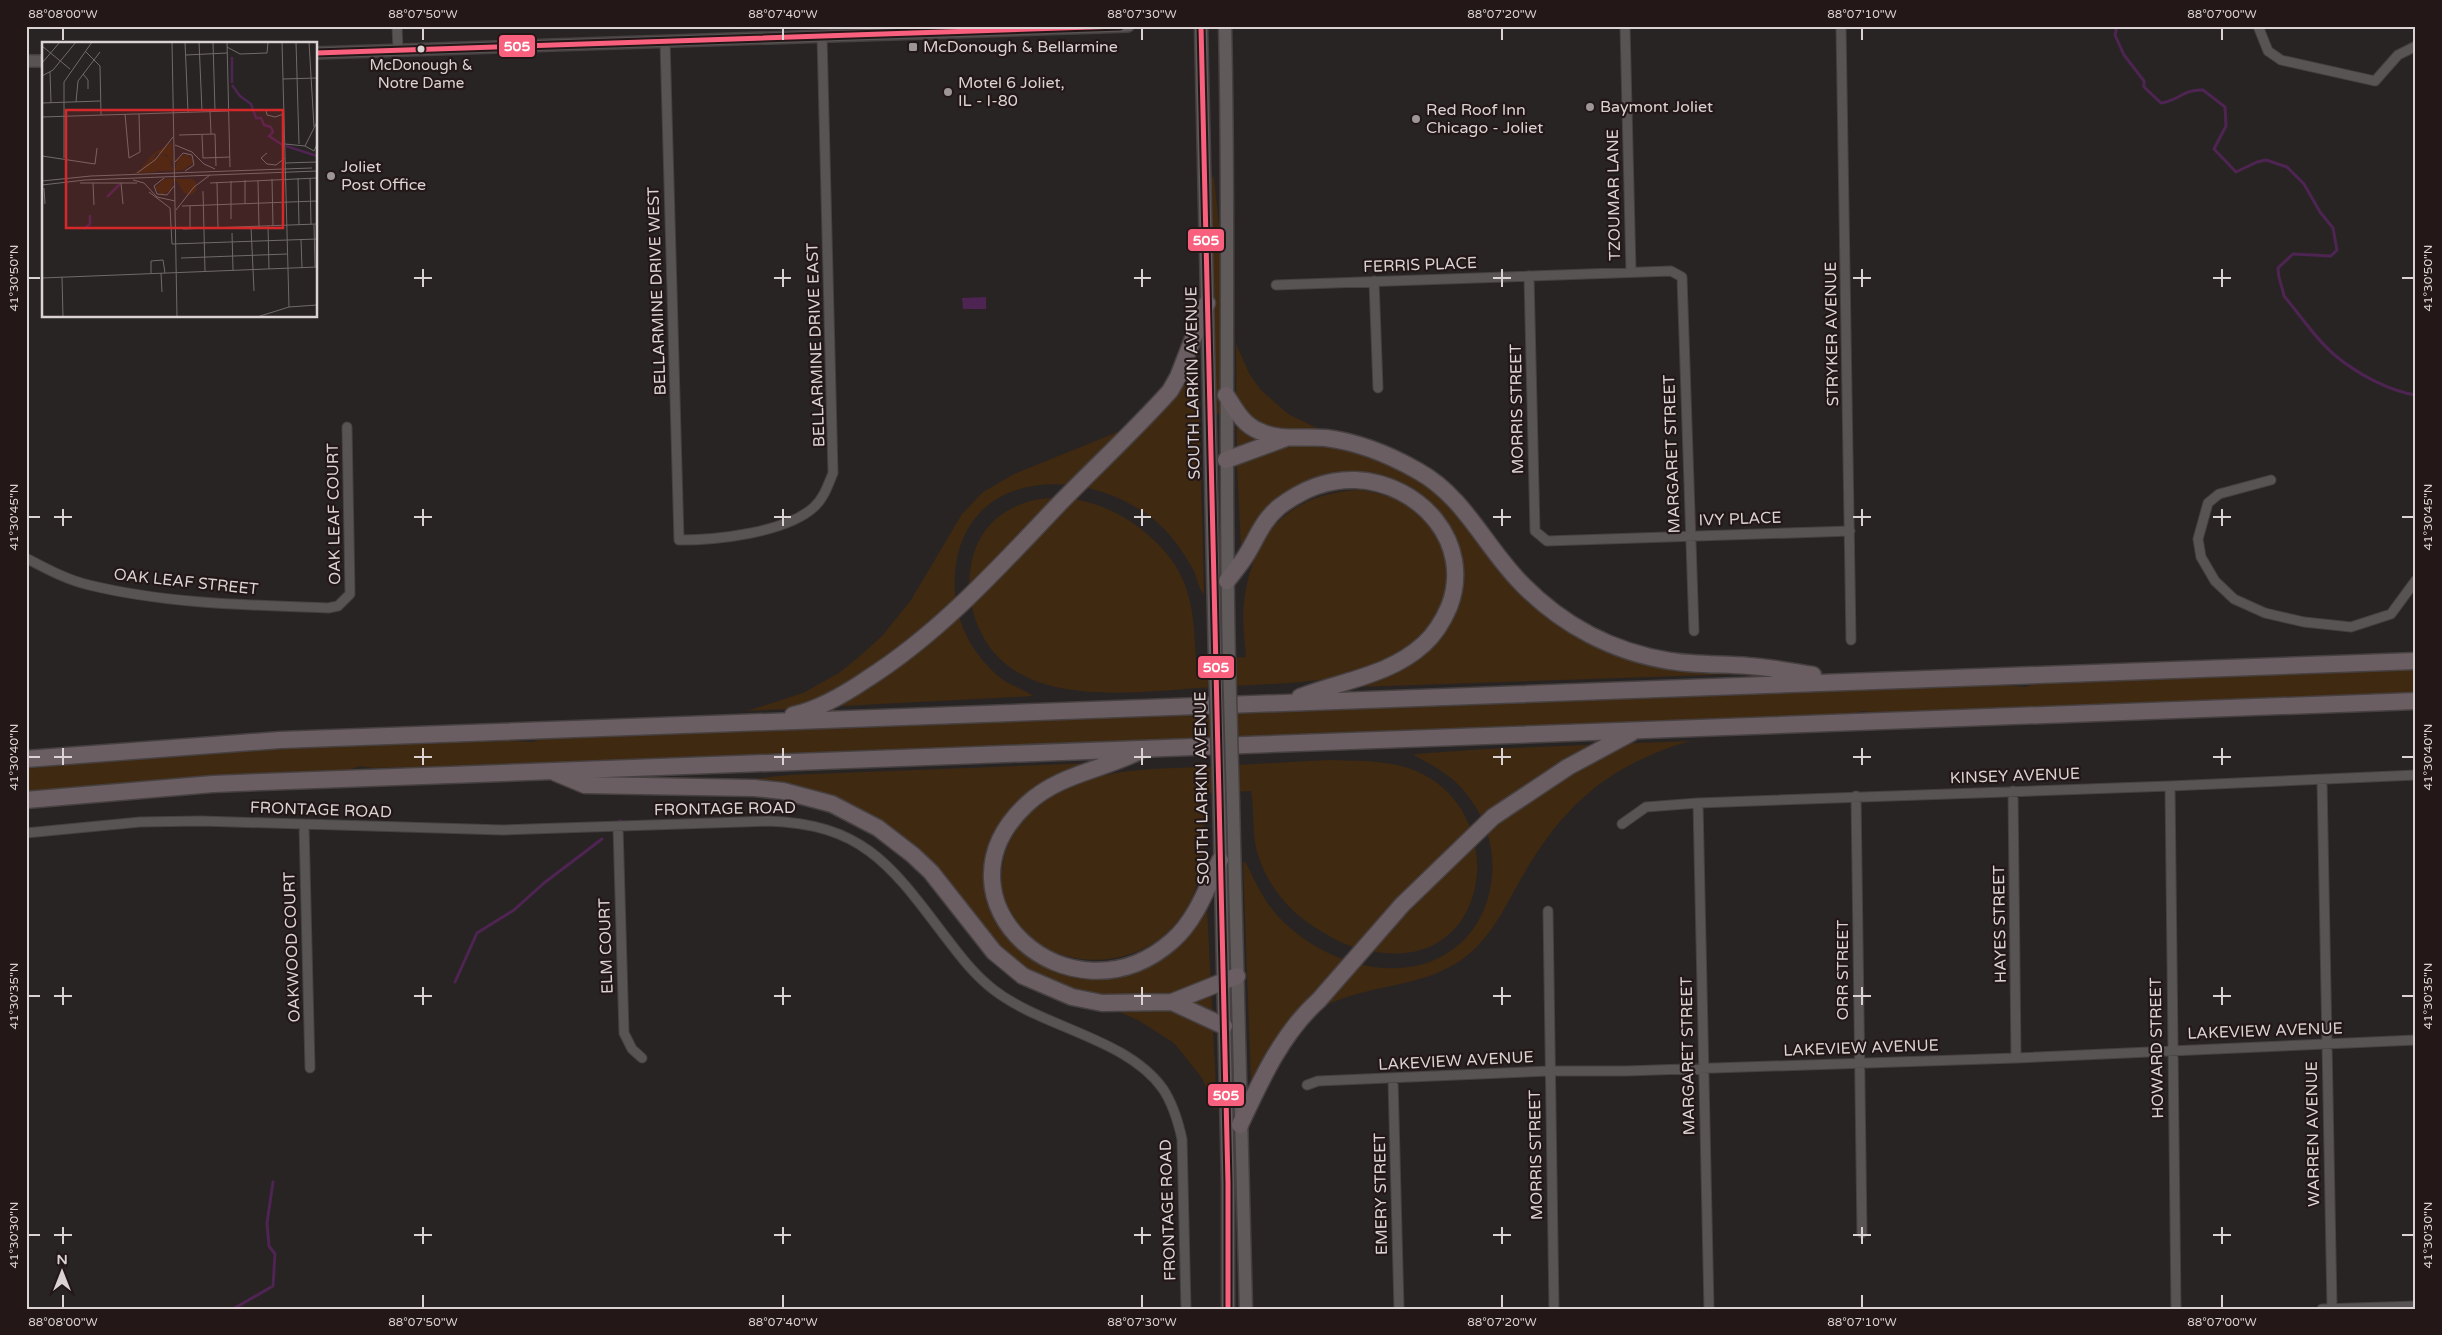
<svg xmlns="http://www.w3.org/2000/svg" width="2442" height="1335" font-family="'Varela Round',sans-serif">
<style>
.green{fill:#3f2910}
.water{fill:#4e2452}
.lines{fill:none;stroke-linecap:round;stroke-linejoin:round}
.stream{stroke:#4e2452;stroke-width:3}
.minor-casing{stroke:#464041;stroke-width:11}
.tertiary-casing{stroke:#464041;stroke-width:14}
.secondary-casing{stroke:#464041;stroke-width:15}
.motorway-casing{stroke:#464041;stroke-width:19}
.minor{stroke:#585454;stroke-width:9}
.tertiary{stroke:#585454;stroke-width:11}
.secondary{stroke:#605a5b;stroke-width:12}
.motorway{stroke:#6a5e62;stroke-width:16}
.secondary-bridge-casing{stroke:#464041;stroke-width:15;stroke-linecap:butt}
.secondary-bridge{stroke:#605a5b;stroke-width:12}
.bus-1-casing{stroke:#231718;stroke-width:9}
.bus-1{stroke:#f8607d;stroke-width:5}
.ticks{fill:none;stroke:#dbd3d3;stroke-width:2}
.poi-dot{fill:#9d9696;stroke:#231718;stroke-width:2}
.bus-dot{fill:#dbd3d3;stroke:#231718;stroke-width:2}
.labels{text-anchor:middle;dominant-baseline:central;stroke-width:4.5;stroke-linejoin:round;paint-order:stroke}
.bus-label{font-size:15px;fill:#dbd3d3;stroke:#231718}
.poi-label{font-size:16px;fill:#dbd3d3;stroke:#231718;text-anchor:start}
.street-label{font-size:16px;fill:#dbd3d3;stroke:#231718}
.inset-river{fill:none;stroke:#4e2452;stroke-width:2.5}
.inset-road{fill:none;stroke:#706a6a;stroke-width:1}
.view{fill:#d62828;fill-opacity:0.15;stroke:#d62828;stroke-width:2.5}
.inset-edge{fill:none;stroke:#dbd3d3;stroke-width:2.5}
.line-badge{stroke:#231718;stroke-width:2}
.badge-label{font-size:14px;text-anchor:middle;font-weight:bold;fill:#fff}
.neatline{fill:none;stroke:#dbd3d3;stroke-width:2}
.ticks-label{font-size:12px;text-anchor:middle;fill:#dbd3d3}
</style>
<rect width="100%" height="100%" fill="#292424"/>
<path class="green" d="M1211,177h3l7,68 -1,169h-4z
M1236,344l14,31 11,15 27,24 116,56 33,21 132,140 168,39 1,4 -382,13 42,-16 61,-75 -32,-95 -104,-22 -82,67 -4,-80z
M1198,359l6,236c-5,-6 -7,-16 -10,-24 -11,-20 -24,-39 -42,-53 -68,-53 -189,-50 -197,56 -2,28 5,56 22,79 8,11 18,21 29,29 9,5 19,8 27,14l-286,15 56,-18 36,-20 21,-17 23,-21 28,-35 51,-86 21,-22 31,-18 121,-49 58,-65z
M1361,490c17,3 33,7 47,15 11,7 21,17 27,28 28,46 3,103 -43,126 -56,27 -118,24 -179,28 -76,4 -199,27 -235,-61 -8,-19 -11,-40 -7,-60 3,-20 14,-40 30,-51 57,-41 139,-3 174,50 19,30 19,61 21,95l50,-3c-1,-17 -4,-35 -2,-53 7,-70 46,-112 117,-114z
M2416,669v24l-536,20 -19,-2 -7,3 -1382,52 -98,2 -14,-2 -13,5 -137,6 -184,15v-23c162,-18 324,-24 486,-28l20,1 13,-4 1321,-50 138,-3 22,2 11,-5z
M1690,741c-81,24 -126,63 -168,136 -15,26 -29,57 -53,77 -42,36 -101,28 -148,54 -7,4 -13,13 -18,19 -16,18 -32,36 -48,54h-4l-8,-219 3,1c8,16 15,32 26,46 38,49 122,80 177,43 50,-33 56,-106 22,-152 -14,-21 -34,-33 -56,-44v-2l70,-5z
M1330,760c29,1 59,0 86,11 92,38 79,192 -31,182 -19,-2 -37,-6 -54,-16 -34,-18 -59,-42 -72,-79 -8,-21 -4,-45 -8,-67l-49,3c2,30 4,60 -5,90 -39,123 -222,84 -192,-30 9,-33 40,-57 70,-69 39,-17 82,-16 123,-18 44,-2 88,-5 132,-7z
M1093,763l-83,51 -16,99 15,25 22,19 12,7 20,8 81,-5 35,-23 28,-38 10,203h-3l-12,-31 -28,-35 -36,-23 -81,-35 -44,-23 -113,-126 -147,-57 36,-4z"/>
<path class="water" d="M986,297v12h-23l-1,-11z"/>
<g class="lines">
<path class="stream" d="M2117,26l-2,9 9,20 20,26v6l17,16c17,-2 23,-14 42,-13l22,17 1,19 -12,23 22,23 21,-10 9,-2 21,7 17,17 16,28 13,16 4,22 -6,6 -38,-2 -15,14c0,13 4,16 6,28 17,20 33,45 53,61 21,17 52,34 79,38
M620,821h1
M455,982l22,-49 37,-23 30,-27 58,-44
M233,1309l40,-23 2,-32 -6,-8 -2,-23 6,-41"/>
<defs>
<path id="minor" d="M397,26l1,24
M1625,26l6,246
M1841,26l10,614
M2258,26l10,25 13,9 94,21 23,-26 18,-9
M665,41l14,499c37,0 107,-7 135,-33 10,-9 14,-22 19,-34l-11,-437
M1529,276l6,255 12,10 303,-10
M1374,281l4,107
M1276,285l395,-14 11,6 12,354
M2271,480l-52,14 -11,9 -10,36 3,18 14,24 19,18 31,14 39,9 47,5 40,-13 25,-34
M26,558c21,11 41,22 63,27 78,19 160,20 239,23l10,-2 12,-12 -3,-167
M2322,780l10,528
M2170,786l6,523
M2013,791l3,267
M1856,796l6,437
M1698,803l11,506
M1622,824l24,-17 52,-4 472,-17 246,-11
M304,825l6,243
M618,827l6,206 8,16 10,9
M26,833l114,-11 61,-1 302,9 265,-9c92,3 121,41 173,110 16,21 32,43 53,59 49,38 133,48 169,99 10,15 15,32 19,50l4,170
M1548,911l6,398
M1393,1079l6,230
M1307,1085l11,-4 231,-10h77l390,-13 400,-18
M2322,1309l94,-3"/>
<path id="tertiary" d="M316,53l812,-27
M26,61h18"/>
<path id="secondary" d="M1201,26l14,635
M1225,26c5,212 -1,423 4,634
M1219,792l9,391v126
M1233,803l13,506"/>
<path id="motorway" d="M1226,395c9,14 17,30 33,36 20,10 45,5 67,7 32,4 64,17 92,33 47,26 67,76 104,113 40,41 91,68 148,77 26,4 53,3 79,5 21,1 43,6 64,9
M1226,460l60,-22
M1227,581c6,-8 13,-16 18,-24 11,-17 17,-36 34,-50 22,-17 49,-28 77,-27 64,3 118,63 93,127 -6,14 -14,27 -25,37 -35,32 -81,36 -124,53
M793,715c27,-6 52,-21 74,-36 74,-47 132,-112 192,-175 37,-38 76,-74 111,-113l8,-14 29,-74
M1140,751c-37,19 -81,23 -113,53 -103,96 44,226 145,137 24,-21 35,-53 48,-81
M26,759l254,-19 2136,-79
M556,773l29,12 169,3 29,3 49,13 46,24 35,27 18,17 63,80 29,24 49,21 30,6 70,-1 52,24
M26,800l187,-16 75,-3 2128,-80
M1172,1002l65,-26
M1240,1125c21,-45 42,-92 79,-125l83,-95 91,-88 75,-50 65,-35"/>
</defs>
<use href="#minor" class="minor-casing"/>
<use href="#tertiary" class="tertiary-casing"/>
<use href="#secondary" class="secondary-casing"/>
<use href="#motorway" class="motorway-casing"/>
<use href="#minor" class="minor"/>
<use href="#tertiary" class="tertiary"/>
<use href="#secondary" class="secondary"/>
<use href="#motorway" class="motorway"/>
<defs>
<path id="secondary-bridge" d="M1229,660l4,143
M1215,661l4,131"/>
</defs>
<use href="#secondary-bridge" class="secondary-bridge-casing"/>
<use href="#secondary-bridge" class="secondary-bridge"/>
<defs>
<path id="bus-1" d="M1201,26l27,1157v126
M316,53l804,-27"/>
</defs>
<use href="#bus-1" class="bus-1-casing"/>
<use href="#bus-1" class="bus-1"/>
</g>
<path class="ticks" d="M63,28v12M423,28v12M783,28v12M1142,28v12M1502,28v12M1862,28v12M2222,28v12M423,269v18M783,269v18M1142,269v18M1502,269v18M1862,269v18M2222,269v18M28,278h12M414,278h18M774,278h17M1134,278h17M1493,278h18M1853,278h18M2213,278h18M2402,278h12M63,509v17M423,509v17M783,509v17M1142,509v17M1502,509v17M1862,509v17M2222,509v17M28,517h12M54,517h18M414,517h18M774,517h17M1134,517h17M1493,517h18M1853,517h18M2213,517h18M2402,517h12M63,748v17M423,748v17M783,748v17M1142,748v17M1502,748v17M1862,748v17M2222,748v17M28,757h12M54,757h18M414,757h18M774,757h17M1134,757h17M1493,757h18M1853,757h18M2213,757h18M2402,757h12M63,987v18M423,987v18M783,987v18M1142,987v18M1502,987v18M1862,987v18M2222,987v18M28,996h12M54,996h18M414,996h18M774,996h17M1134,996h17M1493,996h18M1853,996h18M2213,996h18M2402,996h12M63,1227v17M423,1227v17M783,1227v17M1142,1227v17M1502,1227v17M1862,1227v17M2222,1227v17M28,1235h12M54,1235h18M414,1235h18M774,1235h17M1134,1235h17M1493,1235h18M1853,1235h18M2213,1235h18M2402,1235h12M63,1295v13M423,1295v13M783,1295v13M1142,1295v13M1502,1295v13M1862,1295v13M2222,1295v13"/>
<g class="poi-dot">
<rect x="908" y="42" width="10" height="10" rx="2.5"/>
<circle cx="948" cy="92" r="5"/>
<circle cx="1590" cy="107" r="5"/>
<circle cx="1416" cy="119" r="5"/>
<circle cx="331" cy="176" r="5"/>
</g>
<circle class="bus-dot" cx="421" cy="49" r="4.5"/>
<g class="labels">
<g class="bus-label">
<text x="421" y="65">McDonough &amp;<tspan x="421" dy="18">Notre Dame</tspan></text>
</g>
<g class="poi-label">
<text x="923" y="47">McDonough &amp; Bellarmine</text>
<text x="958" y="83">Motel 6 Joliet,<tspan x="958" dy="18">IL - I-80</tspan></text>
<text x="1600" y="107">Baymont Joliet</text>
<text x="1426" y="110">Red Roof Inn<tspan x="1426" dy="18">Chicago - Joliet</tspan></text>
<text x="341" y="167">Joliet<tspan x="341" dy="18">Post Office</tspan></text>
</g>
<g class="street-label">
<text transform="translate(1614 195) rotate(-91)">TZOUMAR LANE</text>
<text transform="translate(1420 265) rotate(-2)">FERRIS PLACE</text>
<text transform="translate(657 291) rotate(-92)">BELLARMINE DRIVE WEST</text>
<text transform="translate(1832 334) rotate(-91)">STRYKER AVENUE</text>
<text transform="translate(816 345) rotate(-92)">BELLARMINE DRIVE EAST</text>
<text transform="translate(1193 383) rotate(-91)">SOUTH LARKIN AVENUE</text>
<text transform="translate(1517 409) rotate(-91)">MORRIS STREET</text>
<text transform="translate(1672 454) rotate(-92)">MARGARET STREET</text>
<text transform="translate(334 514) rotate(-91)">OAK LEAF COURT</text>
<text transform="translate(1740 519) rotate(-2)">IVY PLACE</text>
<text transform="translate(186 582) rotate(6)">OAK LEAF STREET</text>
<text transform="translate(2015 776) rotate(-2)">KINSEY AVENUE</text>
<text transform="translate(1202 788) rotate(-91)">SOUTH LARKIN AVENUE</text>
<text transform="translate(725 809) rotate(-1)">FRONTAGE ROAD</text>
<text transform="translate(321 810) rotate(2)">FRONTAGE ROAD</text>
<text transform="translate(2000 924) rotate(-91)">HAYES STREET</text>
<text transform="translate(606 946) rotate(-92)">ELM COURT</text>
<text transform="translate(292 947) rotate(-92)">OAKWOOD COURT</text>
<text transform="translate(1843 970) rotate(-90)">ORR STREET</text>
<text transform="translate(2265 1031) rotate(-2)">LAKEVIEW AVENUE</text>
<text transform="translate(1861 1048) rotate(-2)">LAKEVIEW AVENUE</text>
<text transform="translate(2157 1048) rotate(-91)">HOWARD STREET</text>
<text transform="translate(1688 1056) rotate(-91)">MARGARET STREET</text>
<text transform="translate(1456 1061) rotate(-3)">LAKEVIEW AVENUE</text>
<text transform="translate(2313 1134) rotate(-91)">WARREN AVENUE</text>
<text transform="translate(1536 1155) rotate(-91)">MORRIS STREET</text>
<text transform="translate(1381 1194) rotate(-91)">EMERY STREET</text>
<text transform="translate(1168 1210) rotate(-92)">FRONTAGE ROAD</text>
</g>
</g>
<g transform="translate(42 42)">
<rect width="275" height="275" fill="#292424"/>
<path d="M130,100l1,21 -6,-8 -10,-2 -6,9 7,10 -26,1 7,-2 14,-17zM119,112l8,4 4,11 3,-1 1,-9 10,-5 7,8 -11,8 -23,1 -6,-3 -2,-8zM122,137h28l4,3v9l-5,4 -7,-2 -7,-12h-4l-2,9 -9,5 -7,-7z" fill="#3f2910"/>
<path class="inset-river" d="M190,15v26M190,43l8,11 11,8 5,14h5l3,7 7,2 2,5 -4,4 15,10M244,104l31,10M65,155l13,-13M42,187l6,-5v-9"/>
<path class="inset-road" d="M130,0l5,275M143,0l3,70M157,0l3,69M171,0l2,69M185,0l3,125M240,0l7,265M254,0l3,102M267,0l5,85M0,4l28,23M185,5l13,7 27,-1 1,-11M43,9l15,15 1,49M144,13l41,-2M0,21l18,-21M8,30l1,31M41,32l5,6v9M0,34l11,-6 23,-28M241,37l34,-1M34,60l2,-21 22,-29M0,61l58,-2M224,68l1,5 8,2 9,-3M168,69l1,23M83,72l4,44 11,-6 -1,-38M0,75l187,-6M137,93l36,-1 1,32M160,93l1,23 27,-1M243,102l20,2 12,-24M133,103l17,7 12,12 11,5M263,104l9,5 3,-7M225,111l-6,5 6,6 9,1 9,-7M0,114l53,8 2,-16M22,116v-76l28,-40M133,120l8,-9 9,2 2,10 -9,6M243,121l32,-1M95,131l18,-13 18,-23M122,136l-10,8 3,8 10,1 7,-9M256,136l1,47M268,136l1,46M230,137l1,47M91,138l11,3 13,14 18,4M203,138v24M0,139l49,-5 221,-8M189,139v38M216,139l1,46M175,140l1,46M38,141h57M51,141l1,22M79,141l2,21M168,141l107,-5M0,143l43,-5 232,-9M2,146l1,16M161,149l2,80M107,150l21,16 2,36 145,-5M140,164l135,-5M148,164v23M134,168l18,-23 16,-12M272,183l1,42M226,184l1,43M209,185l3,64M141,187l134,-5M190,191l1,37M259,197l1,29M139,216l106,-4M109,231v-12l12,-1 2,13M119,231l1,19M20,235l1,40M0,236l275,-11M215,275l32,-10 28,-2"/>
<path class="view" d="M24,68h217v118h-217z"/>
<rect width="275" height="275" class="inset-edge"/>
</g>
<g class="line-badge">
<rect x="498" y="34" width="38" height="24" rx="5" fill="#f8607d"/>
<rect x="1187" y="228" width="38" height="24" rx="5" fill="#f8607d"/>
<rect x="1197" y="655" width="38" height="24" rx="5" fill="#f8607d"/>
<rect x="1207" y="1083" width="38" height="24" rx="5" fill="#f8607d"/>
</g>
<g class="badge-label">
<text x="517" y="51">505</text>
<text x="1206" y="245">505</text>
<text x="1216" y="672">505</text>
<text x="1226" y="1100">505</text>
</g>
<rect width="2442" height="1335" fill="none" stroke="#231718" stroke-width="55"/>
<g transform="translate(62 1272)" stroke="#231718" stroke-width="4" paint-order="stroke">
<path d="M0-4L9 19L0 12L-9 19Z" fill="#dbd3d3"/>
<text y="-8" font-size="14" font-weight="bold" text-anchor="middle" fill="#dbd3d3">N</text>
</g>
<rect x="28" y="28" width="2386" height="1280" class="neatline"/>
<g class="ticks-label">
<text x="63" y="18">88°08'00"W</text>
<text x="423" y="18">88°07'50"W</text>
<text x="783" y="18">88°07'40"W</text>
<text x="1142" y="18">88°07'30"W</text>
<text x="1502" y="18">88°07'20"W</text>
<text x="1862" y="18">88°07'10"W</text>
<text x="2222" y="18">88°07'00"W</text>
<text transform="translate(14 278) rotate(-90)" y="4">41°30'50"N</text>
<text transform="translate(2428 278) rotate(-90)" y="4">41°30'50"N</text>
<text transform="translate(14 517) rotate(-90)" y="4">41°30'45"N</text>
<text transform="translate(2428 517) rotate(-90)" y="4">41°30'45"N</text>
<text transform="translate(14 757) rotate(-90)" y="4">41°30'40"N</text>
<text transform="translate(2428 757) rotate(-90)" y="4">41°30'40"N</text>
<text transform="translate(14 996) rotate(-90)" y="4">41°30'35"N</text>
<text transform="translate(2428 996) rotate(-90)" y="4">41°30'35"N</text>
<text transform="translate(14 1235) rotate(-90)" y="4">41°30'30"N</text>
<text transform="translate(2428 1235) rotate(-90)" y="4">41°30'30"N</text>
<text x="63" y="1326">88°08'00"W</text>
<text x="423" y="1326">88°07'50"W</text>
<text x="783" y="1326">88°07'40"W</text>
<text x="1142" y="1326">88°07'30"W</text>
<text x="1502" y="1326">88°07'20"W</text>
<text x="1862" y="1326">88°07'10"W</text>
<text x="2222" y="1326">88°07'00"W</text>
</g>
</svg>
